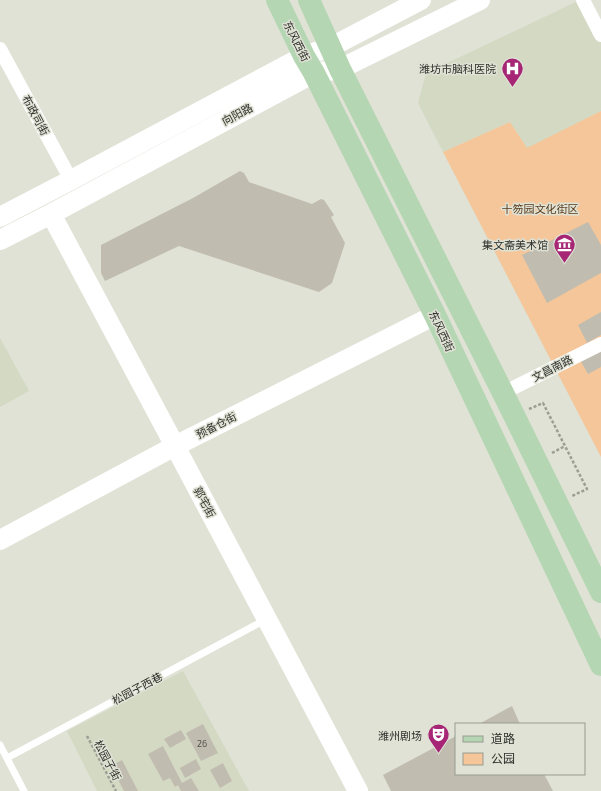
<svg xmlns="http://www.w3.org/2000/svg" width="601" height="791" font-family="'Exo 2','Noto Sans SC',sans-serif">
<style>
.built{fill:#d4d9c4}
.green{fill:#f4c699}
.building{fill:#c1bcb0}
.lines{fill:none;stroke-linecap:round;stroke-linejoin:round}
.path{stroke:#9c9e94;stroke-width:2.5;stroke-dasharray:3 2;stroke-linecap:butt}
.lane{stroke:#fff;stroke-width:7}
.street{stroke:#fff;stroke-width:14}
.secondary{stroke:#fff;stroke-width:20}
.primary{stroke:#b5d6b3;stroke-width:22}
.labels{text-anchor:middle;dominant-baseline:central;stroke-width:3;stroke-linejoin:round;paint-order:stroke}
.number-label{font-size:9px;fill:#54534c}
.street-label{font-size:11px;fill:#2f302b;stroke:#dfe2d5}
.poi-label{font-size:11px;fill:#2f302b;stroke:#dfe2d5;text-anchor:end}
.park-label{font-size:11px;fill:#5a3c1d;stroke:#dfe2d5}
</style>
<rect width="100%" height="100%" fill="#dfe2d5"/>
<path class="built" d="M580,0l21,39v72l-74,38 -17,-27 -67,30 -25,-49 8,-30z
M0,338l29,53 -29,16z
M183,671l66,120h-152l-30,-60z"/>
<path class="green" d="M601,111v346l-158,-305 67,-30 17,26z"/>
<path class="building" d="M240,171l4,2 5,9 63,22 9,-5 3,1 10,15 -3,2 14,26 -13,40 -13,9 -140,-46 -74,35 -4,-8v-28l92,-47z
M588,222l13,23v28l-54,30 -25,-48z
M601,312v23l-14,8 -9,-18z
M601,347v20l-13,7 -9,-16z
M512,706l8,18h-41z
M203,724l15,29 -17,8 -15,-28z
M181,730l5,9 -16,9 -6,-9z
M456,736v38h88l9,17h-162l-8,-16z
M163,746l19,37 9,-5 8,13h-18l-3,-6 -3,2 -5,-9 -7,3 -15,-27z
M196,759l5,10 -16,9 -5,-10z
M122,760l16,31h-14l-13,-25z
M223,763l9,18 -12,7 -10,-18z"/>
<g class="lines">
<path class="path" d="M529,409l14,-6 44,86 -15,7
M552,453l13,-7
M87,736l29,55"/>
<path class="lane" d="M0,745l24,46
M7,758l258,-138"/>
<path class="street" d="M583,0l18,35
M0,49l71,131
M503,393l98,-49"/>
<path class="secondary" d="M51,214l124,232 183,345
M0,217l71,-37 233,-124 27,-9 90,-47
M0,240l51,-26 263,-141 26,-4 140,-69
M0,540l175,-94 260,-131"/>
<path class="primary" d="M277,0l27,56 10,17 121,242 166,350
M309,0l31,69 163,324 98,199"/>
</g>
<defs>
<symbol id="hospital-pin" viewBox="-11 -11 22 30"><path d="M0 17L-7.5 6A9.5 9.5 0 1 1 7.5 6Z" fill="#a62675" stroke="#dfe2d5"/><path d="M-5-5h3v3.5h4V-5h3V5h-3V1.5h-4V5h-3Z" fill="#fff"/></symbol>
<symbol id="museum-pin" viewBox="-11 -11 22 30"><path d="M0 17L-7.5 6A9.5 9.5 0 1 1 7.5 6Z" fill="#a62675" stroke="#dfe2d5"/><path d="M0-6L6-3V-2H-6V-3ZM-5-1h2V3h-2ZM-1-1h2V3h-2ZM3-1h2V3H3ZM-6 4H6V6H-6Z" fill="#fff"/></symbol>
<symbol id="theatre-pin" viewBox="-11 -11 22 30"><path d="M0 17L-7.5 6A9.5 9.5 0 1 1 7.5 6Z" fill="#a62675" stroke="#dfe2d5"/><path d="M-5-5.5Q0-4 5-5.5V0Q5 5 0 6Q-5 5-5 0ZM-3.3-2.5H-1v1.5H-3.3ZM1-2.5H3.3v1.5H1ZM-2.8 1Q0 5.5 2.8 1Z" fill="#fff"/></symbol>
</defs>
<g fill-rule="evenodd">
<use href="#hospital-pin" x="500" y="56" width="25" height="34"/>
<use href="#museum-pin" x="552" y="232" width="25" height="34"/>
<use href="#theatre-pin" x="426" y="722" width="25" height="34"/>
</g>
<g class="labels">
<g class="number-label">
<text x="202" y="743">26</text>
</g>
<g class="street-label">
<text transform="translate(297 41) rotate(63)">东风西街</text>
<text transform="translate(237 114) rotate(-28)">向阳路</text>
<text transform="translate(36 115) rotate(62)">布政司街</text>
<text transform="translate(442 331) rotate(65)">东风西街</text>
<text transform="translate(552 368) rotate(-27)">文昌南路</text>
<text transform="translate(216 425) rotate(-27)">预备仓街</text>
<text transform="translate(205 502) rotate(62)">郭宅街</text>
<text transform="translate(137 688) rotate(-28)">松园子西巷</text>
<text transform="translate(108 760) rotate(62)">松园子街</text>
</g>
<g class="poi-label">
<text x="496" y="68">潍坊市脑科医院</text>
<text x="548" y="244">集文斋美术馆</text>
<text x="422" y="735">潍州剧场</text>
</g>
<g class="park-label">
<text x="540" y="208">十笏园文化街区</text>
</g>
</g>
<rect x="455" y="723" width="130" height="52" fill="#dfe2d5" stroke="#999b91"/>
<rect x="463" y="736" width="20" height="6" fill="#b5d6b3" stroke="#999b91"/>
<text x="491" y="743" font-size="12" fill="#2f302b">道路</text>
<rect x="463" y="753" width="20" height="12" fill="#f4c699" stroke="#999b91"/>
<text x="491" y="763" font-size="12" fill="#2f302b">公园</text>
</svg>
